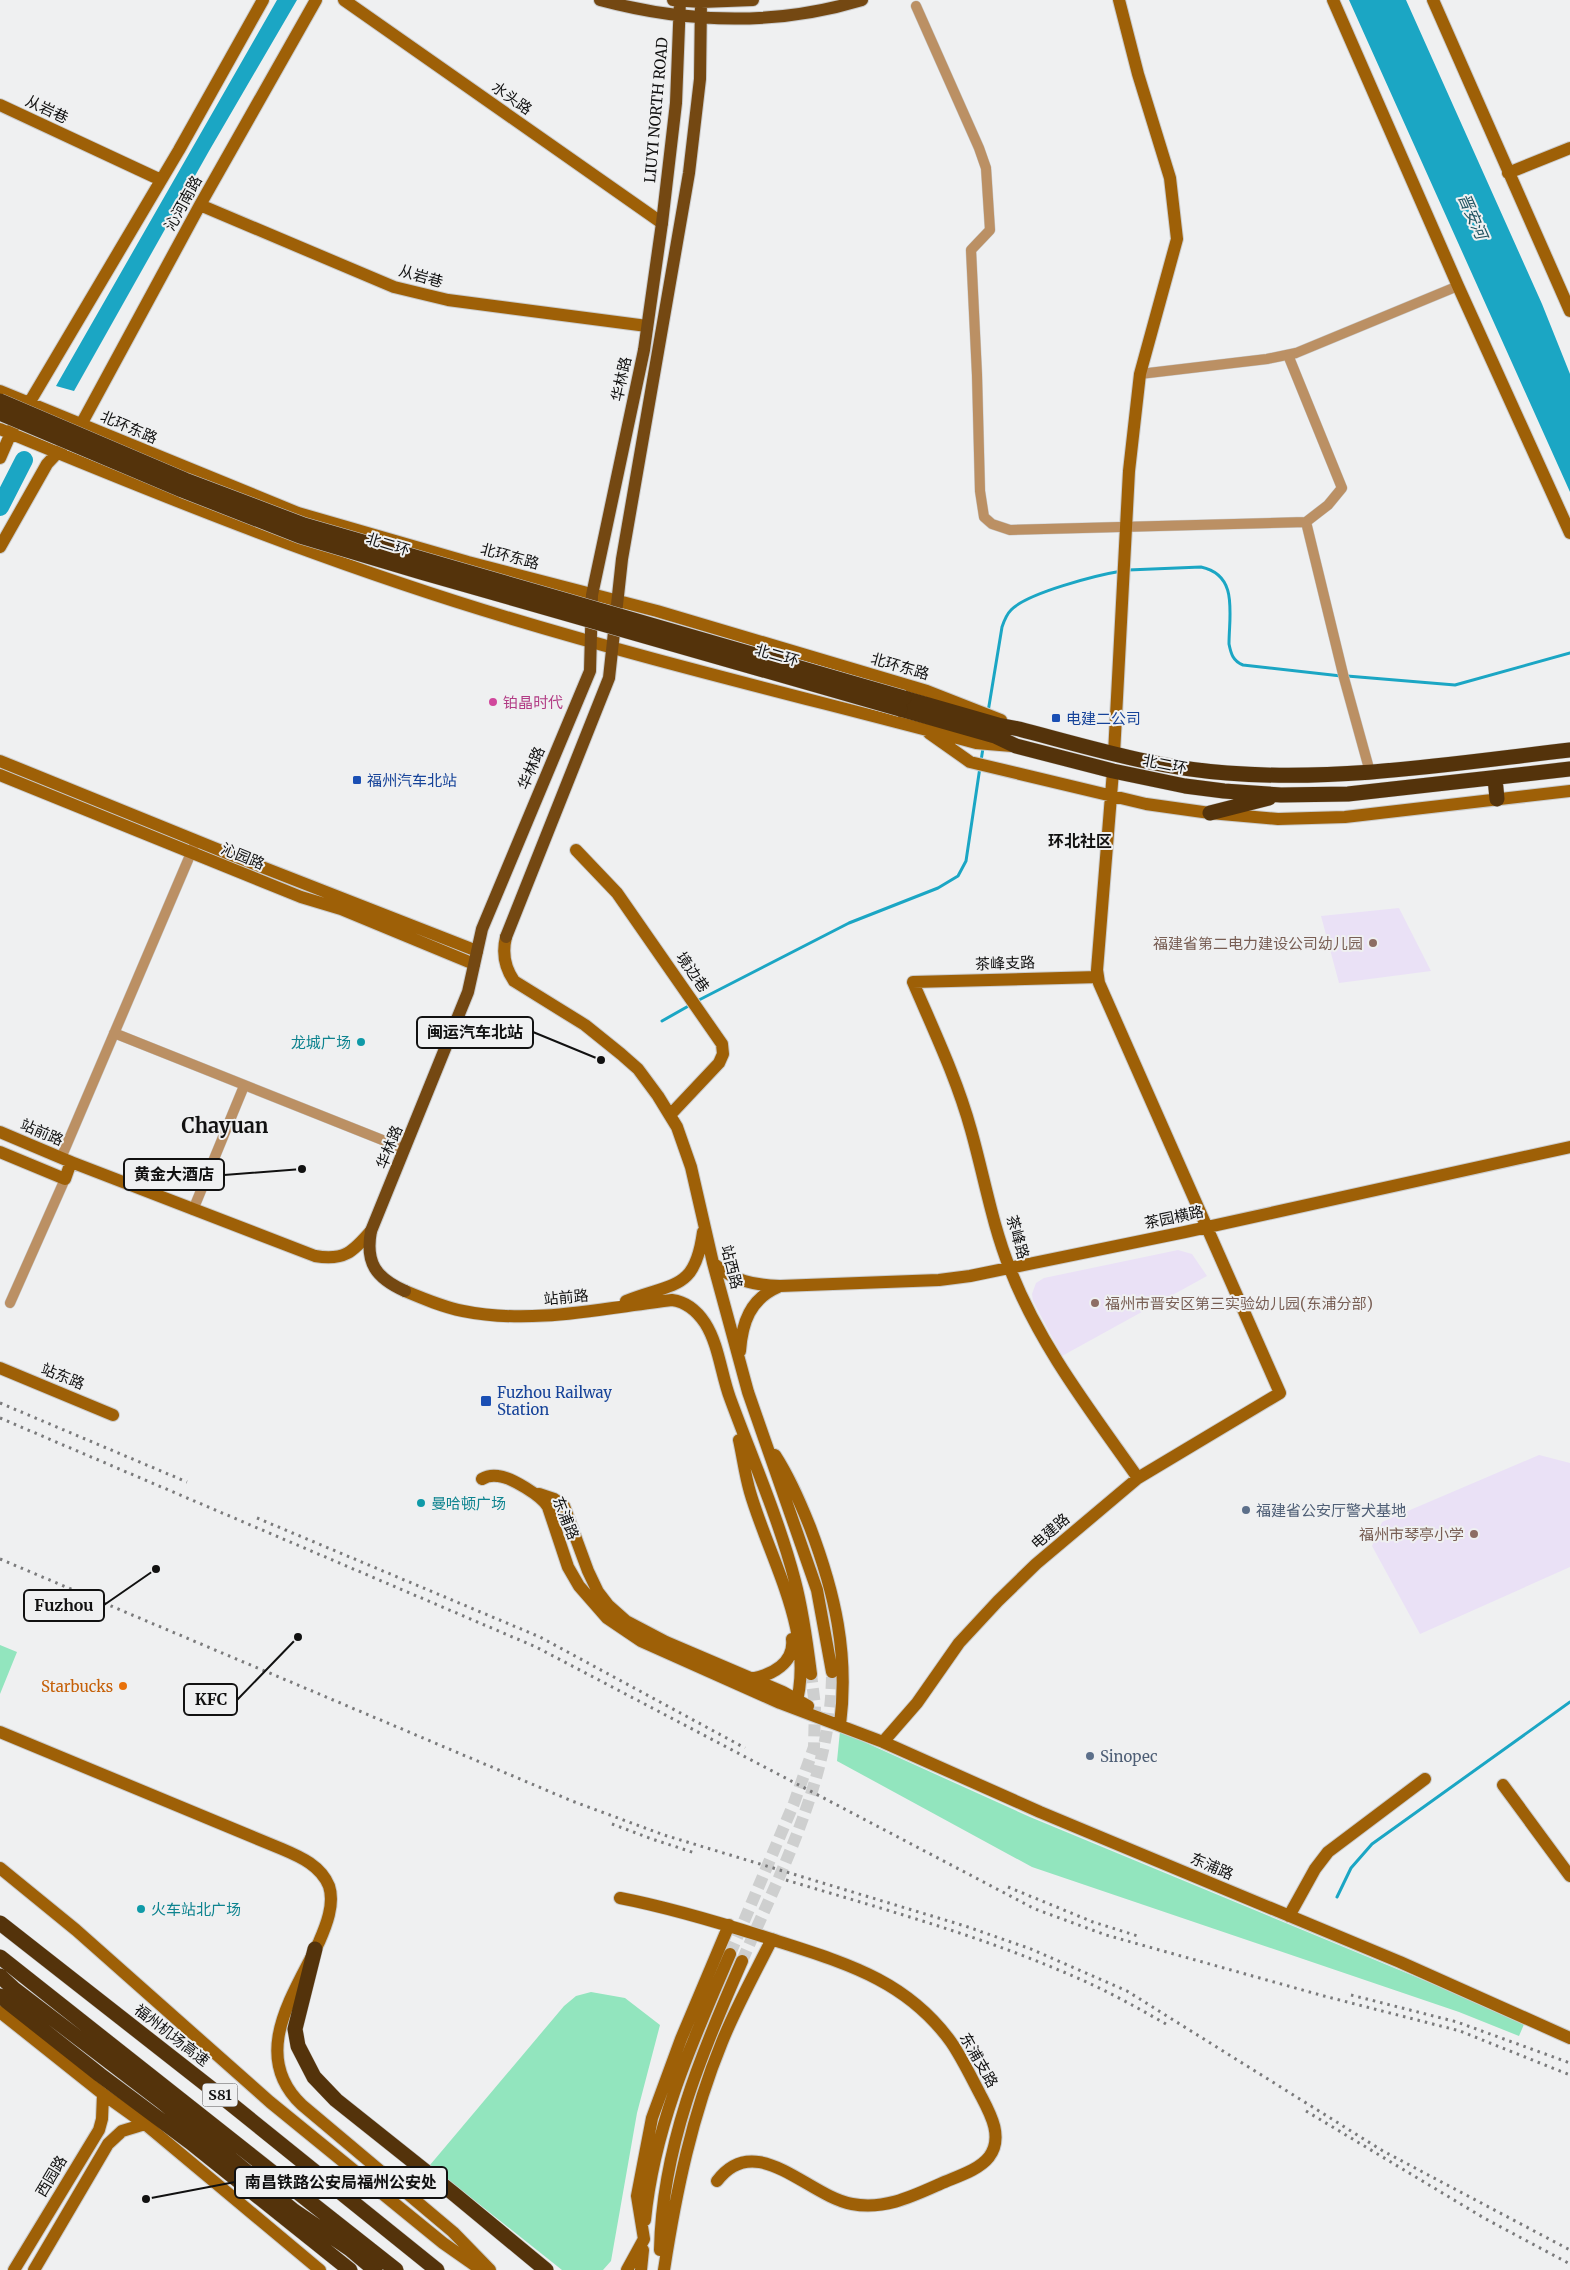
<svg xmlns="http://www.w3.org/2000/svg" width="1570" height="2270" font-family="Merriweather,'Noto Sans SC',serif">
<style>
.education{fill:#eae1f6}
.green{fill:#92e5be}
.water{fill:#1ba6c4}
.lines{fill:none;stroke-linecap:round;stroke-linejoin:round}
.stream{stroke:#1ba6c4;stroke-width:3}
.river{stroke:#1ba6c4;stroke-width:18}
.secondary-tunnel{stroke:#cecfcf;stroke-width:12;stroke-dasharray:12 6;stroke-linecap:butt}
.street-casing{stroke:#cbcccd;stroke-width:11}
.secondary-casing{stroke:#cbcccd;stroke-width:14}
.primary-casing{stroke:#cbcccd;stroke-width:14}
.highway-casing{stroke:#cbcccd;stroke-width:16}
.street{stroke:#bb9064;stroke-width:10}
.secondary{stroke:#9e6007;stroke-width:12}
.primary{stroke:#744812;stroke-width:12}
.highway{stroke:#54330b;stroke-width:15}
.rail{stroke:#7b7b7c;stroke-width:3;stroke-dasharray:2.5 5;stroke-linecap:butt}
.highway-bridge-casing{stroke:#cbcccd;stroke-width:16;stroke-linecap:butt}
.highway-bridge{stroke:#54330b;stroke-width:15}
.hotel-dot{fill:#d1479c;stroke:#eff0f1;stroke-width:2}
.transit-dot{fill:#1a4fb4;stroke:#eff0f1;stroke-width:2}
.education-dot{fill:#8d6e63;stroke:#eff0f1;stroke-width:2}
.culture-dot{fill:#0f9aa8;stroke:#eff0f1;stroke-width:2}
.service-dot{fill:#5c6f8a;stroke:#eff0f1;stroke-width:2}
.food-dot{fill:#e8710a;stroke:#eff0f1;stroke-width:2}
.labels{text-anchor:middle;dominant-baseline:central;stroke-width:4;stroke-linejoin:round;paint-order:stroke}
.shield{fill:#eff0f1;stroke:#545454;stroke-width:1}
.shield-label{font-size:14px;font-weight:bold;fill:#111}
.street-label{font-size:15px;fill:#111;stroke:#eff0f1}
.hotel-label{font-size:15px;fill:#b23c85;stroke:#eff0f1;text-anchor:start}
.transit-label{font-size:15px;fill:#164399;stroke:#eff0f1;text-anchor:start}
.education-label{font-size:15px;fill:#785e54;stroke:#eff0f1;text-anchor:end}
.culture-label{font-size:15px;fill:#0d838f;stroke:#eff0f1;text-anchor:start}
.service-label{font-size:15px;fill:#4e5e75;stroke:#eff0f1;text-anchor:start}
.food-label{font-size:15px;fill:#c56008;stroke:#eff0f1;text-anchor:end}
.water-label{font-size:16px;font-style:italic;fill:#1e525f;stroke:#eff0f1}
.neighbourhood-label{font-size:16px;font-weight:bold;fill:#111;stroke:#eff0f1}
.district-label{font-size:20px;font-weight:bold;fill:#111;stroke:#eff0f1}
.leader{fill:none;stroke:#111;stroke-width:2}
.callout-dot{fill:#111;stroke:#eff0f1;stroke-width:2}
.callout{fill:#eff0f1;stroke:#111;stroke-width:2}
.callout-label{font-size:16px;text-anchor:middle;font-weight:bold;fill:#111}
</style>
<rect width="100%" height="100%" fill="#eff0f1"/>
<path class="education" d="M1399,908l32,63 -92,12 -18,-67z
M1178,1250l14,4 15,22 -145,80 -29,-55 -1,-7 4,-11 8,-5z
M1539,1455l31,8v104l-150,67 -48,-88 10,-24z"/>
<path class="green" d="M0,1645l17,7 -17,42z
M840,1731l190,86 495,205 -6,14 -60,-24 -427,-145 -195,-106z
M591,1992l34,6 35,27 -23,88 -26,148 -8,9h-41l-132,-105 134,-159 12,-10z"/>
<path class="water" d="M277,0h20l-88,151 -135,240 -18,-5z
M1349,0h57l136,304 28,70v118z"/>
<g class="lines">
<path class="stream" d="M1128,570l73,-3c38,8 28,47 28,77 2,10 4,17 14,21l98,11
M1347,676l108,9 115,-32
M988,712l14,-85c2,-6 4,-12 9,-17 16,-17 86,-35 111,-39
M981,761l2,-13
M697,1001l152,-78 89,-35 20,-12 8,-15 14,-94
M662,1021l30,-17
M1337,1897l14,-29 21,-24 198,-142"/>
<path class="river" d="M0,507l24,-47"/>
<path class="secondary-tunnel" d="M730,1954l64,-151 20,-56 1,-41 -4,-32
M742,1961c40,-92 90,-186 90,-289"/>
<defs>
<path id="street" d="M916,6l63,142 7,20 4,62 -19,20 6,125 3,116 4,26 8,7 18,6 296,-8 22,-17 14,-17 -54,-133
M1140,374l127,-15 29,-6 162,-67
M1306,522l38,156 26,94
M114,1033l291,116
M61,1158l133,-312
M193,1210l51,-124
M10,1303l55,-124"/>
<path id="secondary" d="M344,0l318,223
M1333,0l125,286 112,247
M1433,0l137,311
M0,105l161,75
M1508,173l62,-25
M200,205l194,82 54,13 199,26
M0,391l298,122 170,49 189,49 270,80 74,29
M25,410l154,-260 84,-150
M0,429c159,66 318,130 483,181 162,50 328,89 493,133l36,3
M77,432l123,-227 116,-205
M0,458l14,-32
M0,547l47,-83 15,-16
M929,733l41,29 176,42 64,9 68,6 67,-2 225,-26
M1114,754l15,-283 11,-97 37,-135 -7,-61 -32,-104 -19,-74
M0,761l234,95 243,95
M0,775l301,122 40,12 133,55
M576,850l41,43 105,151 1,10 -4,9 -49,52
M506,937c-4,16 -1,31 8,44l71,44 36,29 17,15 20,27 19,31 14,40 22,96 35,129 69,198 15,82
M1098,977l-185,5c21,49 44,97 58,148 13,46 21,94 39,139 30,77 81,142 128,209
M0,1132l71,30 244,94c29,5 38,-4 56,-25
M0,1152l65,27 6,-17
M713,1263c21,18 40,22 67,23l159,-6 31,-4 215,-44 385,-85
M405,1291c19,8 38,16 58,20 69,14 140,-3 209,-11 15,2 25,11 33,23 14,22 16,51 25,75 22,60 49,121 65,183 8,30 12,61 16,93
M626,1301c48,-19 69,-10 77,-69
M740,1351c2,-28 10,-52 38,-64
M0,1368l113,47
M739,1440c4,18 6,35 11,52 20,69 67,143 45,216
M775,1455c15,23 25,47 35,72 25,66 39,127 30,198
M482,1479c5,-3 10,-4 16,-3 13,1 44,20 50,31l20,60 11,19 28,32 34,23 139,62 103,39 157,70 360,150 170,76
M539,1494l15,5 10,7 24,65 10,21 10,13 18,16 40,21 117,50 25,14
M751,1679c21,-4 44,-16 41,-40
M0,1732l282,117c19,8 39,17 47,37 6,18 -3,40 -10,56 -25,52 -70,113 -17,163l151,127 37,38
M883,1742l34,-39 42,-60 39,-42 38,-37 102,-86 142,-85 -181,-410 -2,-13 16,-199
M1503,1785l67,91
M0,1868l76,62 194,172 173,141 37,26
M620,1898c52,10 101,25 151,41 70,23 134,39 180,103 11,16 20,35 29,52 10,19 24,43 9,63 -11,14 -34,20 -49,27 -29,13 -56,26 -88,20 -44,-8 -96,-75 -135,-23
M1289,1916l26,-47 13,-17 97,-73
M0,2012l103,82 42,30 175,146
M645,2220c9,-94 48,-180 85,-266
M660,2250c2,-103 41,-196 82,-289
M14,2270l85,-140 3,-11 1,-25
M34,2270l74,-126 14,-13 23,-7
M627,2270l17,-31 -7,-43 15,-78 29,-79 48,-114
M641,2270l2,-20
M664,2270c12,-78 28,-155 58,-228 14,-35 33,-69 50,-103"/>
<path id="primary" d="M600,0c86,23 176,26 262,0
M673,0l28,2 52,-2
M506,937l103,-259 13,-119 67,-386 11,-94 1,-79
M405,1291c-29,-13 -40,-28 -34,-60l97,-239 14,-63 108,-258 2,-76 52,-245 18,-127 14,-120 4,-103"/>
<path id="highway" d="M904,698l94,27 21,4c69,18 137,39 208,44 114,9 229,-10 343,-23
M900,709l95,27 21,10 97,25 72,15 39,5 57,4 67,-1 222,-25
M1495,778l2,21
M1210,813l59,-15
M0,1923l231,181 206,166
M315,1949l-20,80 3,17 16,31 22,23 118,94 92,76
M0,1957l396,313
M0,1976l14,13 147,112 133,110 56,38 25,21
M0,1996l100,79 90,67 160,128"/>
</defs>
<use href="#street" class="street-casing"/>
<use href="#secondary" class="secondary-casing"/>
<use href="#primary" class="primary-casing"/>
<use href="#highway" class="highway-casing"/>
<use href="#street" class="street"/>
<use href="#secondary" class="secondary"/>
<use href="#primary" class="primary"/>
<use href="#highway" class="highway"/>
<path class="rail" d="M0,1403l187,79
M0,1418l536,229 499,262 71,26 218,61 136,35 110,44
M257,1518l283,119 205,111
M0,1559l572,242 92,34 301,91 66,23 96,42 256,160 187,99
M612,1824l40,15 43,14
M786,1880c97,29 196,56 289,97 31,13 61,30 91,47
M1008,1887l85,35 48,15
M1351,1995l106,27 113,41
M1306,2111l178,107 86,46"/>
<defs>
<path id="highway-bridge" d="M0,401l185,79 119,45 600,173
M0,413l182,77 118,46 121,36 479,137"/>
</defs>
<use href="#highway-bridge" class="highway-bridge-casing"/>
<use href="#highway-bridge" class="highway-bridge"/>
</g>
<circle class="hotel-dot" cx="493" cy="702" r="5"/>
<g class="transit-dot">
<rect x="1051" y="713" width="10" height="10" rx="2.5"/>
<rect x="352" y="775" width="10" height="10" rx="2.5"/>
<rect x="480" y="1395" width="12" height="12" rx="2.5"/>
</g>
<g class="education-dot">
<circle cx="1373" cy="943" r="5"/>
<circle cx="1095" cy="1303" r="5"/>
<circle cx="1474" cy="1534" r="5"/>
</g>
<g class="culture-dot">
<circle cx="361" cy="1042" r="5"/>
<circle cx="421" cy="1503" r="5"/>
<circle cx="141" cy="1909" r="5"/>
</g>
<g class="service-dot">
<circle cx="1246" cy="1510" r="5"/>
<circle cx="1090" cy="1756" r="5"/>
</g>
<circle class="food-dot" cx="123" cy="1686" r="5"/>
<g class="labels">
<rect class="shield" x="202.5" y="2083.5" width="35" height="23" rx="4"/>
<g class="shield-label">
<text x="220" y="2095">S81</text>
</g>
<g class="street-label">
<text transform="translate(512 98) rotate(35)">水头路</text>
<text transform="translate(47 109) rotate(25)">从岩巷</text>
<text transform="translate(656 110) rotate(-85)">LIUYI NORTH ROAD</text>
<text transform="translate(183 203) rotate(-61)">沁河南路</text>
<text transform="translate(421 276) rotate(16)">从岩巷</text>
<text transform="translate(621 379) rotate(-78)">华林路</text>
<text transform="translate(129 427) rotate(23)">北环东路</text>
<text transform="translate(388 544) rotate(17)">北二环</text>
<text transform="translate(510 556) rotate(15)">北环东路</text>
<text transform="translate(777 655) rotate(16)">北二环</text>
<text transform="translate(900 666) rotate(16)">北环东路</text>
<text transform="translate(1165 764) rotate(11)">北二环</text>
<text transform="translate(531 768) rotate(-67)">华林路</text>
<text transform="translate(243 856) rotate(22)">沁园路</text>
<text transform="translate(1005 963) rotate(-2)">茶峰支路</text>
<text transform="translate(693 972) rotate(55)">境边巷</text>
<text transform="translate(42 1132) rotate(23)">站前路</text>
<text transform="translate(389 1147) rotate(-68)">华林路</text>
<text transform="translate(1174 1217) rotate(-12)">茶园横路</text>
<text transform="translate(1018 1237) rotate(74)">茶峰路</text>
<text transform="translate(732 1267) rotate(76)">站西路</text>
<text transform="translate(566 1297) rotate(-5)">站前路</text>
<text transform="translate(63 1376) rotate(22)">站东路</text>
<text transform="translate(566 1518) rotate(68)">东浦路</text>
<text transform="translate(1050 1531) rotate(-41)">电建路</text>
<text transform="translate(1212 1866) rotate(23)">东浦路</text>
<text transform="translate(172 2035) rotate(38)">福州机场高速</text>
<text transform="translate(979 2060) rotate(60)">东浦支路</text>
<text transform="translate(51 2176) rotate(-59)">西园路</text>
</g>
<g class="hotel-label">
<text x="503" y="702">铂晶时代</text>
</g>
<g class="transit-label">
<text x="1066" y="718">电建二公司</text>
<text x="367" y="780">福州汽车北站</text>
<text x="497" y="1392">Fuzhou Railway<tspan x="497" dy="17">Station</tspan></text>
</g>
<g class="education-label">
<text x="1363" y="943">福建省第二电力建设公司幼儿园</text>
<text x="1105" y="1303" text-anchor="start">福州市晋安区第三实验幼儿园(东浦分部)</text>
<text x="1464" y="1534">福州市琴亭小学</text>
</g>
<g class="culture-label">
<text x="351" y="1042" text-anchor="end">龙城广场</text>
<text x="431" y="1503">曼哈顿广场</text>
<text x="151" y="1909">火车站北广场</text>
</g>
<g class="service-label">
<text x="1256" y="1510">福建省公安厅警犬基地</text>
<text x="1100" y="1756">Sinopec</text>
</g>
<g class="food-label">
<text x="113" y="1686">Starbucks</text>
</g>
<g class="water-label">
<text transform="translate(1473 216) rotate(66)">晋安河</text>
</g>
<g class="neighbourhood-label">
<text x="1080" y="841">环北社区</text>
</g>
<g class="district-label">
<text x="225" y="1125">Chayuan</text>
</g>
</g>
<path class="leader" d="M601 1060L533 1032M302 1169L224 1175M156 1569L104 1605M298 1637L237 1700M146 2199L235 2182"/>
<g class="callout-dot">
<circle cx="601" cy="1060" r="5"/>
<circle cx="302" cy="1169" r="5"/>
<circle cx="156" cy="1569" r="5"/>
<circle cx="298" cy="1637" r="5"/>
<circle cx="146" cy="2199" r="5"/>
</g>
<g class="callout">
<rect x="417" y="1017" width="116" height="31" rx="5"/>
<rect x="124" y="1159" width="100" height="31" rx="5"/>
<rect x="24" y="1590" width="80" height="31" rx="5"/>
<rect x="184" y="1684" width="53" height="31" rx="5"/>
<rect x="235" y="2167" width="212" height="31" rx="5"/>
</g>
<g class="callout-label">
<text x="475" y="1038">闽运汽车北站</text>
<text x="174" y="1180">黄金大酒店</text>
<text x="64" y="1611">Fuzhou</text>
<text x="211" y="1705">KFC</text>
<text x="341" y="2188">南昌铁路公安局福州公安处</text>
</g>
</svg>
